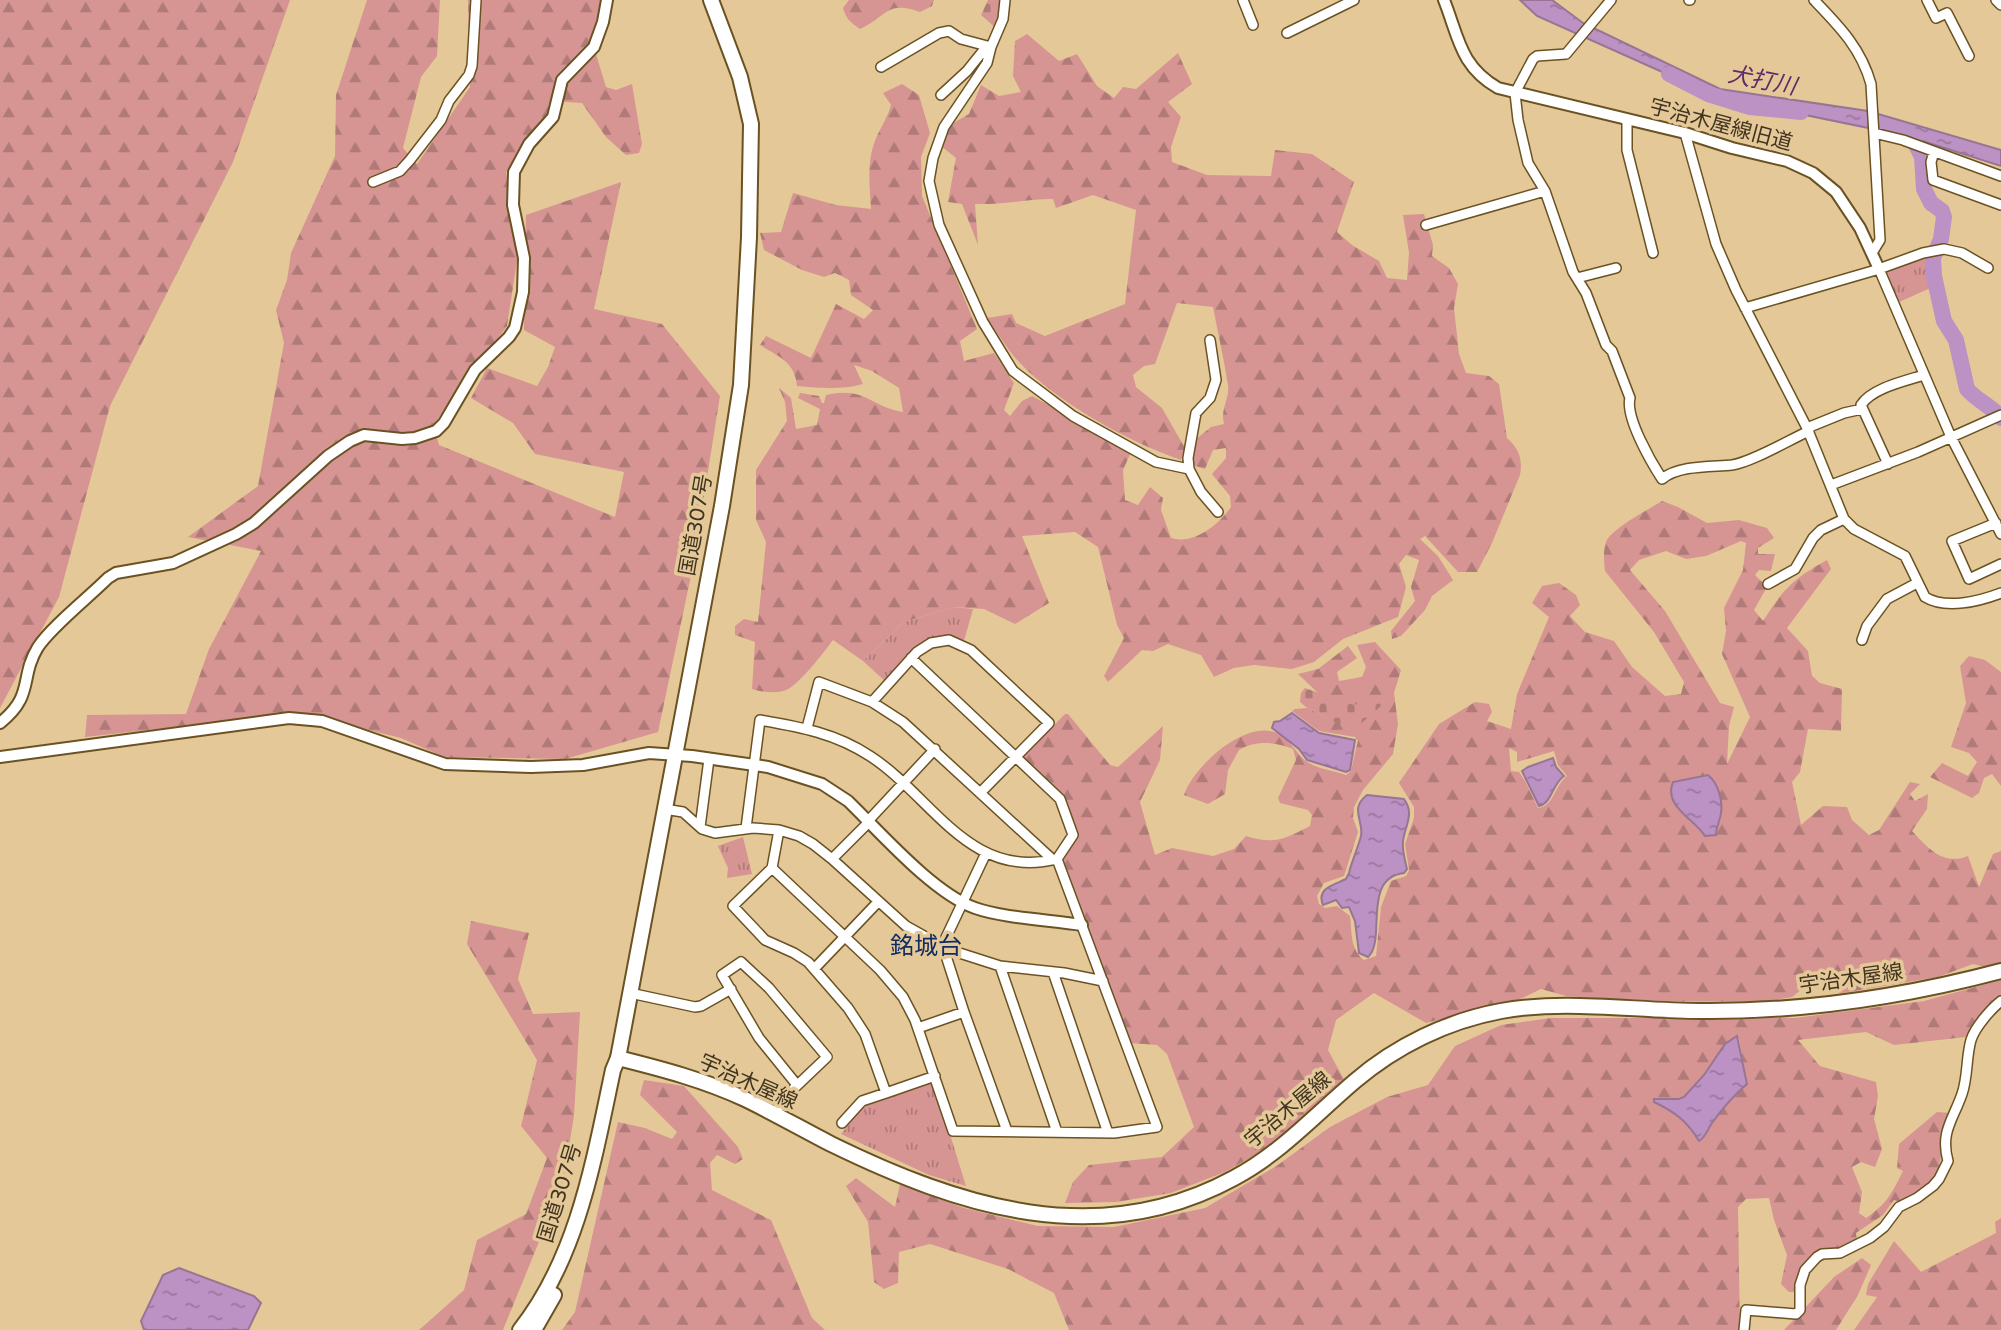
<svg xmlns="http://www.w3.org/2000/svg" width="2001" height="1330" font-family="'Varela Round','Noto Sans JP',sans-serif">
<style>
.forest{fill:url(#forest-firs);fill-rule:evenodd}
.cemetery{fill:url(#cemetery-stones)}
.park{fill:url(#park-tufts)}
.water{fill:url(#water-ripples);stroke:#977593;stroke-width:2}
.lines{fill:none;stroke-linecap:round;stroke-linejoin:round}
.river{stroke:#bc91c4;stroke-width:16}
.minor-casing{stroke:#6a5223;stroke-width:12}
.tertiary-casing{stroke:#6a5223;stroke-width:14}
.primary-casing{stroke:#6a5223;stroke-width:18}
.trunk-casing{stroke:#6a5223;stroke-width:18}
.minor{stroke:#fff;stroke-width:9}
.tertiary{stroke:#fff;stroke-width:10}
.primary{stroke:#fff;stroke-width:14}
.trunk{stroke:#fff;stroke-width:14}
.labels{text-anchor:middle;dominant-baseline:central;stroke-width:7;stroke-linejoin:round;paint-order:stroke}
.street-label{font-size:21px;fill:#413521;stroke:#e5c897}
.water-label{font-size:23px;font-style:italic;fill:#5f2a69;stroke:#e5c897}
.quarter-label{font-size:24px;fill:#102c61;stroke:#e5c897}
</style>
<defs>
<pattern id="forest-firs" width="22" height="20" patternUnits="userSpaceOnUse" patternTransform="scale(1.75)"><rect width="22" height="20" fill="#d69593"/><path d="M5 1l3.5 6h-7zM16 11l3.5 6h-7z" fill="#af7a78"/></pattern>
<pattern id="cemetery-stones" width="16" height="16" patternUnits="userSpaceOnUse" patternTransform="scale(1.75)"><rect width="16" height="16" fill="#d69593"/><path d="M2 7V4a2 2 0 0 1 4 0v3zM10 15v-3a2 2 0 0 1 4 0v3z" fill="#af7a78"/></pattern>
<pattern id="park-tufts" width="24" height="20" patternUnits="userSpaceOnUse" patternTransform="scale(1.75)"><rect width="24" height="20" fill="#d69593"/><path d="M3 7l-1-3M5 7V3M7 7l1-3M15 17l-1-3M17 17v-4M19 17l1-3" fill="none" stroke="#af7a78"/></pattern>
<pattern id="water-ripples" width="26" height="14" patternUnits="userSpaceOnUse" patternTransform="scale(1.75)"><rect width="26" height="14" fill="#bc91c4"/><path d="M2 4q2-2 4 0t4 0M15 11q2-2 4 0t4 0" fill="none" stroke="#9a779f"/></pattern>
</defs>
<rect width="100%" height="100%" fill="#e5c897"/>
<path class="forest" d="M0,0h290l-57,162 -123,244 -51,191 -59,111z
M367,0h73l-3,56 -16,21 -18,71 14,16 53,-77 -2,-87h133l-9,41 14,46 10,3 16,-6 10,60 -3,9 -13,2 -20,-18 -24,-34 -31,-2 -4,13 -41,58 12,82 -11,72 -74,99 6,20 176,72 9,-45 -89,-18 -22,-31 -42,-25 16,-30 50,18 11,-19 7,-20 -31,-17 2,-115 95,-33 -27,127 68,15 58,72 -28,175 -34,161 -93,27 -121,-2 -43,-19 -101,-25 -215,24 2,-22 99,-1 23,-65 52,-98 -73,-14 70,-51 26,-143 -8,-33 11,-30 4,-27 44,-97 1,-61z
M849,0h85l-2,6 -12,6c-34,-12 -32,4 -60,17 -9,-6 -14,-10 -17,-21z
M1027,34l32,27 18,-7 20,32 17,12 9,-11 13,2 42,-36 14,31 -24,18 13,15 -10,30 1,15 35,13 64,1 4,-26 37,4 42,28 -17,50 15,13 27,16 8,17 20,2 2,-27 -6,-38 21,-1 9,31 -1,11 17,12 9,16 -4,24 5,46 7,19 23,3 10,8 8,54c12,10 16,22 13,37l-28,68 -15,29h-19l-33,-36 -5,3 18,17 15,24 -21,16 -7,14 -24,26 -9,3 -1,-8 24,-30 -4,-14 8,-27 -13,-5 -7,9 7,23 -8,30 -55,22 -29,23 -22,7 -38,-4 -20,3 -20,9 -13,-22 -33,-11 -15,7 -11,-1 -34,32 -4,-6 20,-38 -7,-13 -19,-78 -23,-15 -53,4 27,67 -34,21 -31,-15 -30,-2 -50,15 -41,39 -30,-21c-9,12 -34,45 -47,50 -9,4 -25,2 -34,-1l3,-47 -20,-7v-9l9,-7 14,3 8,-80 -10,-22v-50l31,-49 -2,-19 -6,-14 12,10 5,31 21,-4 3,-16 -22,-11 2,-5 19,3 3,7h2l2,-8c39,-9 43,11 77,17l-4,-24 -27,-17 -18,-6 9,19c-22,6 -43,4 -66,2 -2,-24 -18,-29 -37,-41l6,-9 45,22 25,-54 28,15 9,-9 -22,-15 -2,-15 -14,-7 -11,4 -22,-7 -38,-20 -4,-17 21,-1 12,-39 43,12 35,4c-1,-19 -4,-43 2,-62 4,-15 14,-27 18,-42l-8,-12 19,-9 17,11 11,38 -9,24 1,39 55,133 -17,12 4,20 30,-8 20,30 -10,27 6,6 12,-15 10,-5 100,54 -9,20 2,30 13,5 12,-18 13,11 -2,12 10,28c24,7 48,-14 60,-31l-1,-11 -18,-22 14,-16v-10l-13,2 -8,19 -13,-4 4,-26 15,-12 13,-3c-4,-15 6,-26 4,-39 -4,-25 -10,-52 -15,-78l-36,-4 -22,61 -11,2 -11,9 3,12 26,21 23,40 -4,12c-54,-19 -123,-57 -162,-98 -12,-13 -22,-30 -32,-44l25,-4 4,9 29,13 80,-32 11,-94 -43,-15 -37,13 -3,-9c-27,0 -51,6 -78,5l3,41 -16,-41 -14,-2 8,-44 -15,-12 9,-21 19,-11 12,-29 18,11 22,-4 -8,-16 2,-35z
M1662,501l16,6 29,16 32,-3 28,8 7,10 -16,10v6h17l-4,17 -12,-1 -4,5 12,12 -13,23 9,11c21,-33 30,-42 64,-61l4,9 -44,59 21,23 4,25 8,7 22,6 -1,42 -33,-2 -8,43 -8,10 9,43 22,-19 24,1 5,13 17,15 10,-5 31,-48 10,2 -10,10 5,7 13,-7 -1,15 -15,22c16,17 31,35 56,25l11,31 14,-33 8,-3v111l-16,5 -12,-3 -35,13 -96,16 -36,-7 -14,11 -23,4 -127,1 -76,-6 -25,-7 -23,11 -92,23 -52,-30 -38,27 -8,30 18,33 -65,57 -56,32 -54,21 -55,9 -51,1 8,-21 16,-17 73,-8 32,-30 -27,-73 -10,-9 -27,-2 -67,-184 15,-22 -16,-40 -39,-40 42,-43h3l42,51 8,2 45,-41 -3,34 -20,42 15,53 17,-7 41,8 21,-7 12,-13c28,9 39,3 64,-10l2,-11 -4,-5 -28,-7 -2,-5 18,-38 -3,-11c-19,-7 -36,-9 -54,1l-11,20 -3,24 -17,10 -24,-9c9,-28 61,-76 93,-62 14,6 20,23 32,30 10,6 26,8 37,12l5,-4 7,-31 -3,-3 -36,-6 -27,-20 3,-2 12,-1 43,21 28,-30 -24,7 -36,-13 -20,-19 20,-5 30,-23 9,12 -20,14 2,9 23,-4 4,-10 -9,-22 18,-3 26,28 -7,23 4,31 -5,30 -30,36 -9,17 -1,11 5,14 -14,44 -20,7 -7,13 2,8 6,4 12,-2 13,10c2,17 0,33 14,44l12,-4 5,-49 10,-26 15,-5 3,-6 -4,-26 9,-26v-11l-15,-24 40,-59 36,-22 14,2 3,8 -5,9 24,8 6,-35 32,-77 -17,-14 10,-17 17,-3 17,12 4,10 -10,11 15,16 29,9 18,26 33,29 16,-2 3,-12 -30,-50 -49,-61c-1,-9 -2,-21 1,-29 6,-14 42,-32 56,-41zM1741,541l5,2 -3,27 -19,38 2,23 -4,23 28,63 -23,47 2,-38 5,-19 -14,-4 -55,-92 -35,-41 9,-10 27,-9 20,8 20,-3zM1509,748l8,4v10l37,-11 4,14 9,11c-13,10 -13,30 -29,32l-13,-27 -6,-9 -8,-1zM1708,775c10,7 14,25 13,37 -1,8 -5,15 -5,23l-10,1 -27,-55z
M1969,656l16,4 16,12v114l-9,-12 -8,4 -5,15 -7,5 -42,-21 12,-14 26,13 9,-14 -8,-9 -18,-6 15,-44 -6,-37z
M471,921l58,12 -11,46 15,35 47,-2 -6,104 -11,67 -60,147h-84l45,-40 13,-50 49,-26 21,-56 -26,-32 16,-66 -70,-116z
M2001,980v18l-5,3 -30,36 -72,8 -28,-13 -68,8 22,26 56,16 2,14 -4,23 8,30 -7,18 -14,-5 -9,5 10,25 -3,21 7,5c21,-14 26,-25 37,-47l-6,-3 2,-24 38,-32 13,1c-10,25 -4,64 -29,80 -6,4 -14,6 -21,9l-6,-2 -11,15 -27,18 1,8 -11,7 -32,8 -18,36h-7l-8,-8 6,-29 -13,-35 -5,-22 -23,1 -8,8 2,123h-671l-15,-37 -46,-24 -78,-25 -31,8 -1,31 -14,6 -10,-7 -6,-60 -22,-36 10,-8 39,29 5,-23 64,24 74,18 76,1 91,-19 70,-41 55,-40 57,-30 41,-12 27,-39 46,-21 50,-7h244l129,-17zM1739,1039l8,45c-13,11 -25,25 -35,39 -5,7 -6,14 -13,18 -12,-21 -24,-29 -45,-40l3,-3 22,1 5,-2 20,-22 21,-31z
M644,1080l40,6 54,61 5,12 -8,5 -18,-9 -7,8 2,27 59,30 41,98 13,12h-263l13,-18 43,-190 27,6 27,11 5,-7 -37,-37z
M2001,1218v112h-147l23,-33 -11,-2 2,-11 26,-43 27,31 75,-39 -1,-11z
M1862,1258l9,7 -13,30 -22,35h-52l50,-53z"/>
<path class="cemetery" d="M988,0h17l-7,30 -17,-15z
M1305,688l49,17 24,-7 3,8 -25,22 -7,1 -42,-21 -7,-6 1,-9z"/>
<path class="park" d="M1931,256l4,30 -38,17 -16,-34 19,-8z
M954,607l19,2 -9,32c-36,-14 -58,17 -79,40l-22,-20 41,-39z
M743,837l9,37 -25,4 1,-10 -10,-22z
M928,1082l7,4 31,100 -37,-11 -88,-41 24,-31z"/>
<path class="water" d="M1520,0h32l31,23 137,66 148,22 133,39v16l-94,-30 -189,-39 -181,-81z
M1292,713l27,20 36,7 -5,30 -4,2 -39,-12 -8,-11 -27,-21 2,-6 6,-1z
M1553,758l3,9 8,9c-12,8 -12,27 -25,30l-17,-35 6,-4z
M1708,775c10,8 15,25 13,38 -1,8 -5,14 -5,22l-11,1c-10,-17 -42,-29 -32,-54z
M1367,795l37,4c11,15 1,26 -1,42 -1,9 2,20 4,28l-3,4c-43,5 -17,67 -36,84l-9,-4 -4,-32 -6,-14 -7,1 -6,-8 -13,5c-7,-17 11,-20 23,-26l3,-6c3,-13 9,-25 12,-37 3,-16 -12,-27 6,-41z
M1737,1036l10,48c-13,11 -25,25 -35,39 -5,7 -6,14 -13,18 -12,-20 -24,-29 -45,-39v-3h25l5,-2 20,-22 21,-31z
M179,1268l75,28 7,7 -13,27h-104l-3,-9 22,-46z"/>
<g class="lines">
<path class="river" d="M1669,74l39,20 42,13 51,5
M1911,135l11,22 2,32 7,14 11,8 2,6 -3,22 -8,19 1,18 10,45 12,19 11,49c10,12 25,17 34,29"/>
<defs>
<path id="minor" d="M1005,0l-2,19 -12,28 -4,16 -43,64 -11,31 -4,23 10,44 44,97 30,49 60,45 83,46 33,7 12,23 17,20
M1243,0l10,25
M1611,0l-45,54 -29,2 -4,3 -18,34 3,27 10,43 17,28 28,81 13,21 20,52 6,6 18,47c-5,19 21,64 32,81 17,-14 49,-12 70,-14 20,-3 57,-25 77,-34
M1689,0h1
M1814,0c25,26 47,48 57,84l9,156 -8,13
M1927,0l9,18 11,-5 22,43
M1996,0l5,5
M1287,33l67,-33
M881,67l58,-34 10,-2 12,8 30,8
M941,95l26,-24 16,-20 8,-4
M1627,119v31l26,103
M1685,133l31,111 20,46 71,138 37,91 10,10 51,27 20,41c21,13 55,4 76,-4
M1874,133l29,7 98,36
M1934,152l-3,10 2,18 68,25
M373,182l27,-11 10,-11 31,-40 8,-19 20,-26 3,-9 4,-66
M1426,225l119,-34
M1879,269l72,168 50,97
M1577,278l39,-10
M1745,308l131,-38 47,-17 21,-4 18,4 26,15
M1807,428l37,-15 18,-4
M1888,464l-27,-59c11,-17 44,-24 63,-30
M1189,469l-1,-11 8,-45 14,-15 6,-18 -6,-40
M1831,485l87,-33 83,-37
M1996,523l-44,18 17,38 32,-15
M1768,584l27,-15 18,-31 8,-8 23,-11
M1862,640l5,-14 20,-27 30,-16
M872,702l45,-50 14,-9 18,-3 22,10 78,73 -69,70
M807,728l12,-46 53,20 31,20 150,138
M664,809l19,3 19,17 13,4 38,-5 26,2 20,6 14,8 19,15 74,67 41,23 53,17 64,7 39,8
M868,821l67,-72
M700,827l9,-68
M746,828l14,-108c40,7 75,13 110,36 62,40 99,125 187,103l16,-24 -13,-36 -149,-141
M779,830l-7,38 -39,38 32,34 29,13 14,9 40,46 17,26 21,59 49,-17
M832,859l37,-37
M772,868l108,102 23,27 12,23 38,111 161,2 43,-6 -100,-268
M942,946l44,-93
M947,949v10l17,53 43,119
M1000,966l57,166
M814,969l64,-67
M1053,972l55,161
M630,993l65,14 6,-1 30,-17
M918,1028l46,-16
M774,1115l11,-18 42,-40 -58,-69 -28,-26 -19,13 37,63 38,47
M842,1123l20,-22 24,-8
M1744,1330l2,-20 50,4 4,-4v-25l5,-15 12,-13 5,-3 18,-1 30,-15 14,-11 15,-20 18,-9 16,-12 6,-7 9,-18c-8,-29 5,-41 14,-67 6,-17 4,-37 9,-54 4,-13 20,-31 30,-39"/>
<path id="tertiary" d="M1444,0c15,38 16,66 54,88l187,45 47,15 55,13 26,12 23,19 24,36 19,41
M0,723c35,-28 19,-45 38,-76 13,-20 51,-50 70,-69l8,-5 57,-10 63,-29 18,-11 74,-67 22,-15 14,-6 38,4 13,-1 21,-7 8,-8 31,-53 34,-33 6,-9 8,-36 1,-34 -11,-53 1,-33 15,-28 24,-27 9,-37 32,-33 9,-25 4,-22
M0,757l289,-39 33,3 123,43 86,3 52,-2 66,-12 43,3 76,11 54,17 26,17c33,32 85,92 127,107 28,10 76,12 107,17"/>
<path id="primary" d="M618,1058c44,11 86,22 127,41 29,14 57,30 86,45 129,63 267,108 403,34 47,-25 81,-63 121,-97 41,-35 92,-60 146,-70 65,-12 134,0 199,0 102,1 203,-14 301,-40"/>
<path id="trunk" d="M520,1330c58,-73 74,-171 93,-260l5,-12 104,-552 19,-121 8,-148 2,-113 -11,-47 -29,-77
M534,1330l20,-35"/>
</defs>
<use href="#minor" class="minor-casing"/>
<use href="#tertiary" class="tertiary-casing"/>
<use href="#primary" class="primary-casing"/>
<use href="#trunk" class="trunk-casing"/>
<use href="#minor" class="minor"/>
<use href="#tertiary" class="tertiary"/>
<use href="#primary" class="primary"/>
<use href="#trunk" class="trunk"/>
</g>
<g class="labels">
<g class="street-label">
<text transform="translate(1721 125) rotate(15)">宇治木屋線旧道</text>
<text transform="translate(696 525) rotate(-80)">国道307号</text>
<text transform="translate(1851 979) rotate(-8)">宇治木屋線</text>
<text transform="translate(748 1082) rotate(24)">宇治木屋線</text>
<text transform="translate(1288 1110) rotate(-40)">宇治木屋線</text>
<text transform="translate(560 1193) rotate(-73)">国道307号</text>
</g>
<g class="water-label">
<text transform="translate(1762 81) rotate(11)">犬打川</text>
</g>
<g class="quarter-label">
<text x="926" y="946">銘城台</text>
</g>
</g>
</svg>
